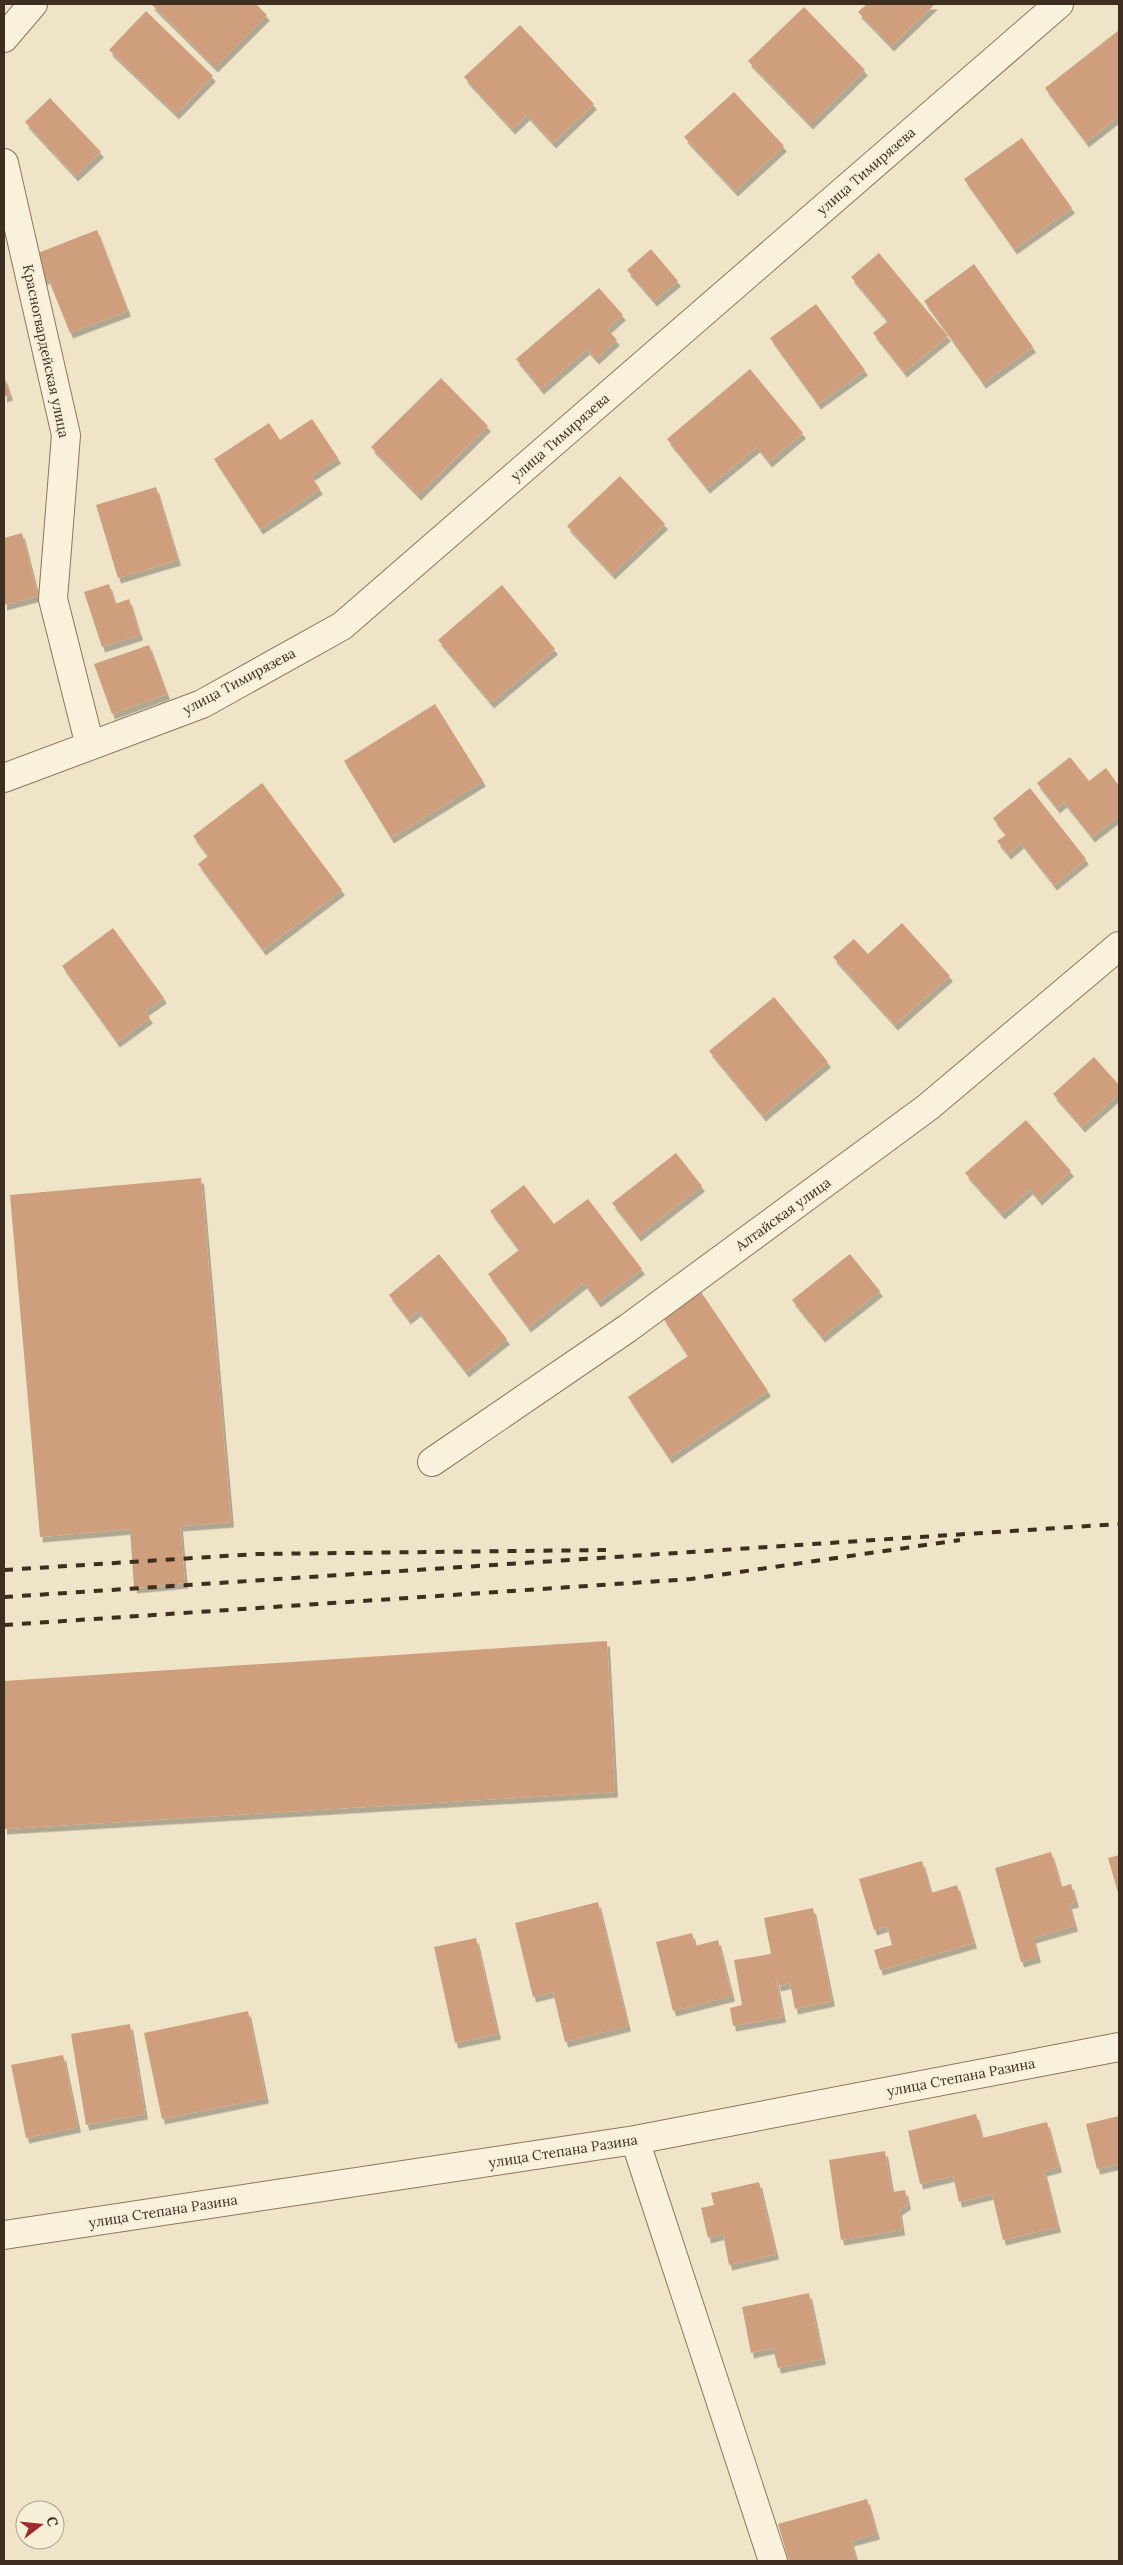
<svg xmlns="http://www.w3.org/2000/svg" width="1123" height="2565" font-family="Lora,serif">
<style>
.building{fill:#cf9f7d;filter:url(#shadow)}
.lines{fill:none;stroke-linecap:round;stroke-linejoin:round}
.minor-casing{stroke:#8d765c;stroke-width:30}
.minor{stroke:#faf1dc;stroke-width:28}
.rail{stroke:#3d2e20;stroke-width:4;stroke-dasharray:9 9;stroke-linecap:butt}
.labels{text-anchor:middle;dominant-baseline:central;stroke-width:5;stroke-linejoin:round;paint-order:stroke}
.street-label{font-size:14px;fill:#3d2e20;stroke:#f7eed8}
</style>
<defs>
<filter id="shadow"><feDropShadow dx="3" dy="5.5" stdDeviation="0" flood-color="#0004"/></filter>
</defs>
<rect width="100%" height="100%" fill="#f0e4c8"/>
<path class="building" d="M151,4h105l11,11 -52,52z
M867,4h68l-44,42 -33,-34z
M804,7l61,63 -55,54 -62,-63z
M146,11l67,65 -37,38 -67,-64z
M520,25l74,79 -41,39 -26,-28 -15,14 -48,-52z
M1119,30v86l-33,26 -41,-54z
M734,92l50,54 -49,45 -51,-54z
M50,98l51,54 -26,24 -50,-54z
M1022,138l50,70 -58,41 -50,-70z
M97,230l31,81 -58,22 -22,-55 -8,3 -10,-25z
M651,249l27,32 -24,20 -27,-31z
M879,253l69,83 -44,36 -31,-39 15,-12 -37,-44z
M974,264l59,83 -50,36 -59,-82z
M599,288l24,27 -16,14 10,11 -21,19 -9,-10 -46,40 -25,-30z
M816,304l49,66 -47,34 -48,-66z
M750,369l53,64 -34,29 -12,-15 -50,41 -40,-49z
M4,376l6,19 -6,2z
M441,378l47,48 -70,69 -47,-48z
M312,419l26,39 -27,18 9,13 -60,40 -46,-70 55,-36 11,17z
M620,476l45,48 -53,50 -45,-48z
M156,487l22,73 -60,18 -22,-73z
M22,533l16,63 -34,9v-67z
M109,584l6,20 14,-5 11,36 -38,12 -18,-55z
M502,585l53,64 -64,54 -53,-63z
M149,645l18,49 -55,20 -18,-50z
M435,704l48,77 -92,57 -47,-77z
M1070,757l19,24 17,-13 13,18v30l-27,21 -28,-35 -7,6 -20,-25z
M262,783l80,107 -79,60 -65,-86 10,-8 -15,-20z
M1030,788l56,71 -32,26 -33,-42 -13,11 -11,-13 9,-6 -13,-17z
M902,923l48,53 -55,49 -62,-68 21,-18 14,15z
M113,928l51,70 -19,13 5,7 -33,24 -55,-76z
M774,997l54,65 -65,54 -54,-65z
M1094,1057l25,28v9l-37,33 -29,-33z
M1026,1120l45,51 -32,29 -9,-11 -28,25 -37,-41z
M676,1153l26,33 -64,50 -26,-33z
M201,1178l30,344 -51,4 5,57 -51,5 -4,-59 -90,8 -30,-342z
M524,1185l30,39 34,-25 54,70 -44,33 -14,-19 -56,44 -40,-53 31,-24 -29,-39z
M439,1254l68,85 -41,33 -48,-61 -10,8 -19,-24z
M850,1254l30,37 -58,46 -30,-37z
M701,1292l67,99 -99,67 -41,-61 60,-41 -25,-38z
M607,1641l8,151 -611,37v-148z
M1051,1852l10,35 10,-3 5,18 -7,2 6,22 -42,12 5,19 -17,5 -26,-94z
M1119,1855v41l-11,-38z
M922,1861l9,32 26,-8 17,58 -94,27 -6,-20 18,-5 -5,-19 -13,4 -15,-51z
M598,1902l30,124 -63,16 -12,-50 -20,5 -18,-74z
M813,1908l19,93 -37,8 -5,-26 -12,3 -4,-16 9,47 -50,9 -3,-18 12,-3 -8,-45 37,-6 -7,-36z
M692,1933l3,13 23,-6 14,56 -59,15 -17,-69z
M476,1938l22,96 -43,9 -21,-96z
M248,2011l18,87 -104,21 -18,-86z
M130,2024l15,90 -59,11 -15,-91z
M63,2055l15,72 -52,11 -15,-73z
M976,2114l6,24 65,-16 12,45 -15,4 14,56 -55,13 -11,-46 -33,8 -6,-26 -33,8 -12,-53z
M1119,2116v48l-22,5 -11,-45z
M885,2151l7,41 13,-2 3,14 -9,6 3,20 -61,10 -12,-80z
M759,2182l17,72 -47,11 -6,-31 -15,4 -7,-30 13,-3 -3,-12z
M809,2293l14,66 -45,9 -5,-20 -22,5 -9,-46z
M867,2499l10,35 -26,7 6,20h-68l-11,-37z"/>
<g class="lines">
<defs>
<path id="minor" d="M4,38l29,-34
M4,163l62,272 -13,164 37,147
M4,778l198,-74 140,-78 717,-622
M432,1462l196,-134 300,-221 191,-161
M635,2140l138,421
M4,2235l631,-95 484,-93"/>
</defs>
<use href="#minor" class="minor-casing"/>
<use href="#minor" class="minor"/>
<path class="rail" d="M4,1570l253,-16 349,-4
M4,1597l1115,-73
M4,1625l687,-46 269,-39"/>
</g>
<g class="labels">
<g class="street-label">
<text transform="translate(866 171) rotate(-41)">улица Тимирязева</text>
<text transform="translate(46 351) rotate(78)">Красногвардейская улица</text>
<text transform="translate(560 437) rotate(-41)">улица Тимирязева</text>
<text transform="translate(239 681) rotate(-28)">улица Тимирязева</text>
<text transform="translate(783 1214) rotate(-36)">Алтайская улица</text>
<text transform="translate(961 2077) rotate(-11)">улица Степана Разина</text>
<text transform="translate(563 2151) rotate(-9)">улица Степана Разина</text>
<text transform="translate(163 2211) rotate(-9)">улица Степана Разина</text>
</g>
</g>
<rect width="1123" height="2565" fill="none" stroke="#3d2e20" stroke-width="10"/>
<g transform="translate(40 2525) rotate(74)"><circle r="24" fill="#f7eed8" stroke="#ada18e"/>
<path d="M0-4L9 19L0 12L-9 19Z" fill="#9e2a2b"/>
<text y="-8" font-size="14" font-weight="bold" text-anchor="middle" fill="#3d2e20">С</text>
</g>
</svg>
